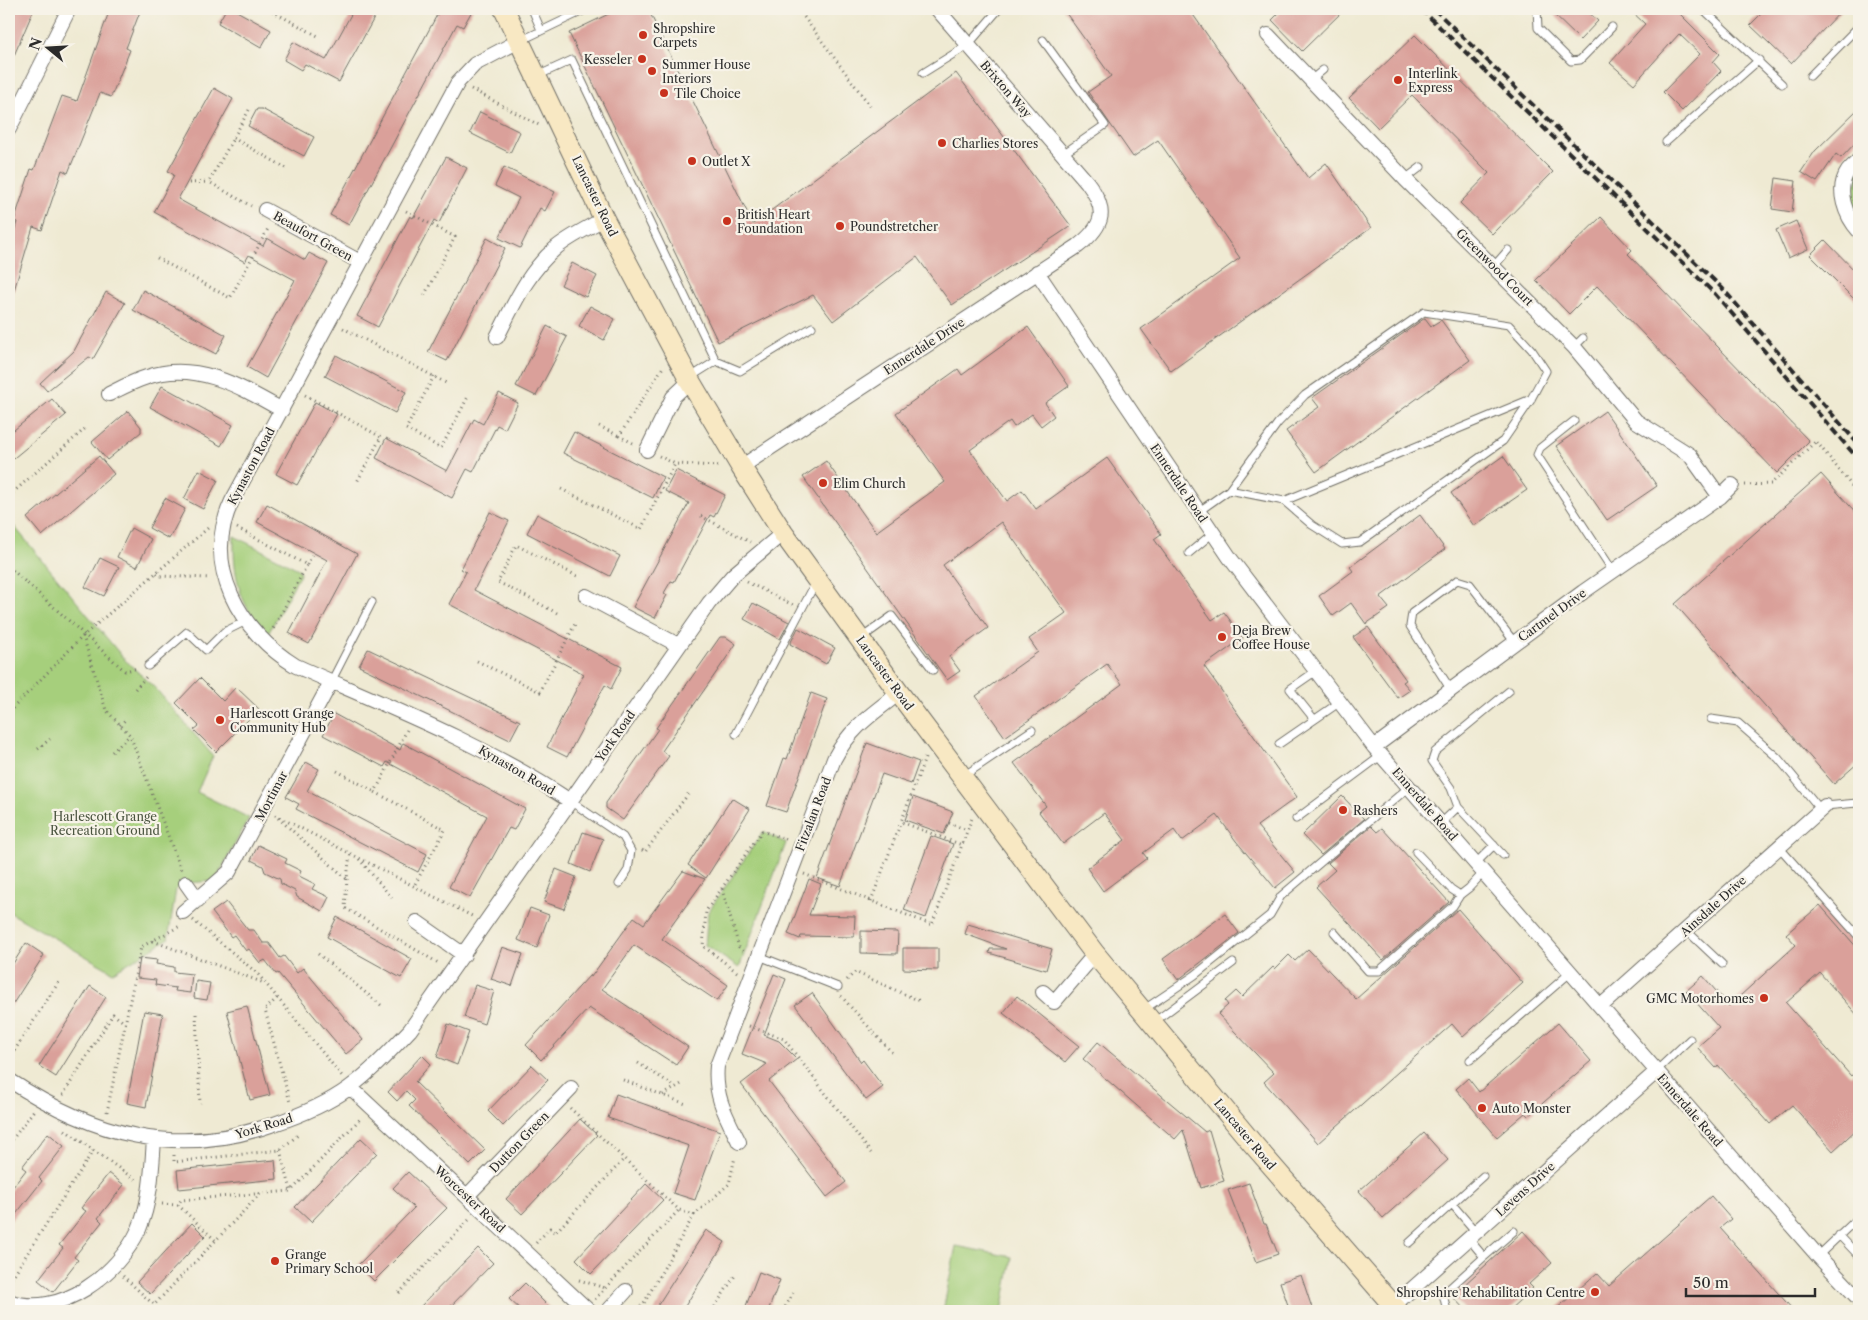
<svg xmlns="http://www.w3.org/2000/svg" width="1868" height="1320" font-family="'Libre Caslon Text',serif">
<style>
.green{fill:#a6cf7b;stroke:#687d53}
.building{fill:#daa09a}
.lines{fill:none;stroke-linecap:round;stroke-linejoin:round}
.lane-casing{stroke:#706e66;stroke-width:9}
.street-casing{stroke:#706e66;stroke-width:16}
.secondary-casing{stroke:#706e66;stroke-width:22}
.path{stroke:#706e66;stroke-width:3;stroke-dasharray:1 4;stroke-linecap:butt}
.lane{stroke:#fff;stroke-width:7}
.street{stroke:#fff;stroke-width:14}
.secondary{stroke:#f8e8c3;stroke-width:20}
.rail{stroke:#2b2b2b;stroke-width:4;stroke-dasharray:8 4;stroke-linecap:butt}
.poi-dot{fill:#c8321e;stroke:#f7f3e8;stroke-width:2}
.labels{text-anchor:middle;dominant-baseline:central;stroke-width:4.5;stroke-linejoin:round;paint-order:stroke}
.poi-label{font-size:12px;fill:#2b2b2b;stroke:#f7f3e8;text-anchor:start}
.street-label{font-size:12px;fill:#2b2b2b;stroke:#f7f3e8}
.park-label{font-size:12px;fill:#4a543f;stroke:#f7f3e8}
</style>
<rect width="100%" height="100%" fill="#f7f3e8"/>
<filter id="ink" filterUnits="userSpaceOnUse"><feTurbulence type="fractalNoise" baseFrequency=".02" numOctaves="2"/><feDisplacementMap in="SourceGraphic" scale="10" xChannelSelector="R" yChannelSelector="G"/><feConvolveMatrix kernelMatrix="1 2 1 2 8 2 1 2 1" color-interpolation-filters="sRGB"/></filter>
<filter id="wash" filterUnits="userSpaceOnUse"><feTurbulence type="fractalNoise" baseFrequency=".0096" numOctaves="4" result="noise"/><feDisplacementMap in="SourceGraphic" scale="20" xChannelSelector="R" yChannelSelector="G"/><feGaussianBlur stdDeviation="1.12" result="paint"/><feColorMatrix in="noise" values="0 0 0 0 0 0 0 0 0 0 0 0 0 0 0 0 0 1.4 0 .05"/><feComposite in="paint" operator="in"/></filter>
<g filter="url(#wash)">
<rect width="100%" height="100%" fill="#efead3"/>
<path class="green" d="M1859,169v52c-12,-12 -12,-40 0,-52z
M9,520l116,140 31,29 57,67 -16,36 52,26 -34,63 -29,2 -10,6 -8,50 -55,33 -104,-60z
M234,536l66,34v4l-32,60c-29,-26 -35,-60 -34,-98z
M763,832l23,11 -47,125 -34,-23 3,-33z
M956,1246l56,11 -10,54h-59z"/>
<g id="blocks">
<path class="building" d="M9,9h25l-25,58z
M110,9h31l-15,39 4,2 -19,47 -11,-4 -32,80 -6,-3 -20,60 -9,-3 -21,70 -3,-1v-48l8,-26 -3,-1 17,-52 3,1 28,-74 15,5z
M226,9h7l38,21 -10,18 -43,-25z
M354,9h25l-40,73 -34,-18 -4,6 -17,-10 9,-18 33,18z
M430,9h43l-10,18 -6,-3 -108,201 -19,-10 108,-202z
M619,9h29l105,215 203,-151 115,153 -119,79 -35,-48 -84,64 -20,-26 -95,47 -149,-309z
M1063,9h126l119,169 18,-15 45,65 -200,143 -30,-42 99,-71 -82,-118 -25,17 -45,-65 23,-16z
M1283,9h62l-43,42 -30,-31z
M1548,9h37l13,12 -18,19z
M1629,9h46l45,45 -7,8 8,9 -39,40 -19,-19 37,-38 -21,-20 -45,50 -24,-21 35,-39z
M1766,9h77l-52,55 -41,-39z
M1415,35l138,137 -61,62 -32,-31 29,-30 -77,-78 -34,33 -29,-30z
M214,88l19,11 -55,100 85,47 4,-8 38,22 4,-7 19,10 -62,115 -19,-11 48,-87 -46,-25 -4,7 -91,-50 20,-37 -6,-4z
M1859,108v31l-18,19 -5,-4 -19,28 -16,-10 14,-21z
M257,109h5l52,28 -10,19 -56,-30z
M480,112l40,20 -10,21 -40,-20z
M446,157l21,11 -28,55 -5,-3 -56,107 -21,-11 53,-100 3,2z
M504,167l51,25 -10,19 -5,-3 -20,40 -21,-10 20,-40 -24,-12z
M1776,178l20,3 -4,31 -20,-3z
M1601,217l31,33 -4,4 181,187 -32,32 -180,-187 -28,28 -33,-34z
M1796,221l12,28 -20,9 -12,-28z
M487,238l18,10 -58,113 -19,-9z
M1825,240l34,35v29l-49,-49z
M572,263l25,13 -11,21 -25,-12z
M143,290l83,45 -10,19 -83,-44z
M106,292l19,11 -32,56 -4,-2 -42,34 -7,-8 34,-32z
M590,306l25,13 -11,21 -25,-14z
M1425,318l6,8 10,-6 29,40 -154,112 -30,-41 33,-24 -7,-9z
M547,326l20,11 -31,59 -20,-10z
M1028,327l41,59 -24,17 9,13 -13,10 -9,-12 -18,13 -4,-6 -40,29 37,51 15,-11 14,19 71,-51 54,76 -7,5 58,81 12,-8 19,26 -39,28 93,131 -40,29 38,46 -20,16 -39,-47 -19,-26 -35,26 -8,-11 -31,23 4,5 -44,33 -16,-23 38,-28 -21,-27 -41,31 -24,-32 7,-6 -32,-43 108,-79 -15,-20 -102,73 -29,-41 62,-44 -9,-13 37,-26 -65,-91 -58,43 45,63 -39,28 11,15 -13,9 -144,-203 23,-16 50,71 69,-50 -49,-69 62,-44 4,6z
M336,355l70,37 -11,21 -70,-37z
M162,386l71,39 -12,21 -71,-39z
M499,393l19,10 -13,26 -8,-4 -24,47 -6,-3 -15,29 -76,-40 10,-20 61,33 27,-52 9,5z
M52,399l14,16 -57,47v-28z
M315,402l22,12 -40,71 -21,-11z
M128,411l13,16v5l-34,28 -15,-18z
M1605,411l52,75 -50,34 -51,-74z
M574,432l89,45 -10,21 -90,-45z
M99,456l15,18 -72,62 -15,-18z
M1503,456l24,34 -53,36 -23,-33z
M199,470l19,10 -15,29 -19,-10z
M676,470l49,25 -11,22 -4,-2 -36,67 -3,-1 -7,12 3,2 -12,23 -22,-11 56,-104 -24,-12z
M1821,474l38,42v246l-25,22 -159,-180z
M165,498l20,11 -16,30 -20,-11z
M267,504l90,50 -48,90 -20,-11 38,-73 -70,-38z
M490,512l19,9 -35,69 148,77 -11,22 -6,-4 -38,72 -20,-10 37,-73 -135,-70 17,-32 -5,-3z
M537,514l83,42 -10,20 -83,-43z
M1420,515l25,34 -65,48 9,11 -23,16 -15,-21 -18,13 -14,-20 34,-25 -3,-4z
M131,528l20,11 -14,28 -20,-10z
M100,558l19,9 -15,29 -19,-9z
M753,603l36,19 -9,17 -36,-20z
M1368,627l38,53 -3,2 7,8 -12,8 -45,-61z
M798,628l37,20 -9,16 -36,-20z
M720,637h6l10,7 -74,107 7,5 -46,64 -17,-12v-5l52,-74 -2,-1z
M368,649l152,72 -10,19 -151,-74z
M200,678l23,23 13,-14 23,22 -43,43 -22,-22 5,-4 -23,-23z
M811,693l16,6 -41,113 -19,-6 17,-48 3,1z
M334,714l66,36 3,-7 122,66 -11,21 -5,-2 -39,70 -21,-11 38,-71 -100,-54 -3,5 -61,-32z
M867,743l52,19 -8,22 -29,-10 -42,112 -23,-8z
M306,762l13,7 -12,22 120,63 -9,18 -122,-63 3,-5 -13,-7z
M1342,796l22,23 -43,36 -19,-20z
M913,797l40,15 -9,22 -39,-14z
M732,798l18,11 -44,69 -18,-13z
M1371,826l6,6 5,-4 67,74 -66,58 -67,-73 19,-17 -7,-7z
M583,832l20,7 -13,33 -19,-8z
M931,836l22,8 -27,74 -22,-8z
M258,845l29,14 -2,4 16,8 -2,5 16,8 -3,5 17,8 -7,14 -25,-14 -2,-6 -14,-7 -1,-5 -15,-7 -2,-6 -12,-6z
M556,869l20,8 -12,32 -20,-7z
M683,871l22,8 -43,60 66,46 -11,16 -83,-56 -32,44 86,58 -12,18 -87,-57 -48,52 -15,-15 64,-70 1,2 43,-60 10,7z
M809,879l12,5 -12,31 46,1 -1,21 -53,-1 -1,3 -12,-5z
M226,902l22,28h6l9,13h6l11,15 4,-2 13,17 6,-5 60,72 -17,14 -68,-81 -2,1 -11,-14 -5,3 -11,-14 -3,2 -12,-16 -3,2 -19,-25z
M1820,905l39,45v67l-39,-44 -34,30 65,73 8,-8v59l-26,24 -41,-46 -22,19 -52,-59 -2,3 -19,-21 22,-19 -33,-37 17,-15 26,30 67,-61 -10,-11z
M530,908l19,7 -12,33 -19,-8z
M1458,909l65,74 -60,54 -11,-13 -134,119 -54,-61 10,-9 -56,-59 10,-9 -3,-4 11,-10 6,6 31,-30 2,2 14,-14 6,6 13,-12 48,50z
M1225,914l14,19 -61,47 -15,-21z
M337,917l75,42 -11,19 -74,-41z
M968,924l84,25 -6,21 -57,-17 1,-4h16l-41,-15z
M861,931l37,1 -1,22 -36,-1z
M26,943l18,12 -35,55v-40z
M502,947l21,7 -11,32 -21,-7z
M903,948h35v22l-35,-1z
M140,958l17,2 -1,4 18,3v5l18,2 -2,19 -15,-2 1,-3 -21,-3 1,-5 -19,-2z
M774,974l12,5 -22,56 15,6 18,18 -28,22 77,101 -19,15 -86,-113 26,-20 -25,-10z
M196,981l14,2 -3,17 -13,-2z
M475,985l19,6 -10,33 -20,-7z
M90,986l16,11 -50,80 -17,-11z
M812,993l49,69 2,-2 20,27 -17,13 -71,-95z
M1017,996l62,50 -14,16 -62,-49z
M247,1006l23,89 -20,5 -23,-89z
M144,1011l19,3 -17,93 -19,-4z
M1558,1023l33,38 -63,55 -3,-3 -28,24 -41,-48 12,-11 11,14z
M448,1024l21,8 -12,33 -20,-8z
M1098,1042l107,90 4,-2 15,51 -23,7 -18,-58 -8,9 -92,-80z
M422,1055l9,9 -16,18 70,68 -15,15 -61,-59 6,-6 -9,-9 -9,10 -9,-9z
M532,1065l16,15 -45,46 -15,-15z
M616,1094l104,37 -25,69 -22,-7 16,-47 -81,-28z
M580,1119l17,16 -75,79 -16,-15z
M48,1133l16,13 -25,32 3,3 -33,42v-31l17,-22 -4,-3z
M1424,1133l24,27 -65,58 -24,-27z
M361,1138l16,15 -66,69 -16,-15z
M275,1160l2,19 -98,10 -2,-19z
M408,1172l39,36 -73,73 -16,-16 56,-57 -21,-20z
M109,1173l15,12 -26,33 4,4 -28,35 4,3 -25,32 -15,-12 25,-32 -4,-3 27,-34 -5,-3z
M1249,1183l15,41h2l12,30 -22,8 -28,-72z
M646,1184l17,16 -72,74 -15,-15z
M1711,1196l20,23 -11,9 74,83h-240l43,-38 12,13z
M192,1223l13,13 -55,58 -13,-12z
M706,1230l19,12 -43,69h-28z
M1523,1231l29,32 -23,21 4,4 -25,23h-42l-14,-15z
M478,1248l15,15 -47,48h-30z
M759,1272l21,8 -12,31h-24z
M1301,1275l12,36h-23l-10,-29z
M525,1283l28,28h-31l-13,-12z"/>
</g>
</g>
<g filter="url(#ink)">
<use href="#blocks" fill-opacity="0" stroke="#706e66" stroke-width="1"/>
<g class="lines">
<defs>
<path id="lane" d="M532,9l9,21
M1537,9l1,19 33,33 9,-1 32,-33
M1703,9l79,75
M522,40l65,-31
M1043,40l62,85 -42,29
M923,73l45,-28 31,-36
M537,76l35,-16 144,301 24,10 72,-44
M1810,76l49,-50
M1312,79l11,-9
M1666,142l93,-82
M1405,179l16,-12
M1494,266l14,-16
M1574,347l9,-9
M689,378l27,-17
M1574,421l-34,27 -3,7 76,116
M1284,501l28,24 30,19 18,-2 143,-101 28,-41
M1198,512l31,-22 49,-67 27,-28 119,-83 85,13 23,25 14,21 -15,28 -247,102 -55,-11
M1189,553l24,-20
M860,639l32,-23 41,54
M148,666l39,-34 19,18 18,-18 22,-11
M331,682l41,-80
M1451,690l-41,-64 2,-13 45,-33 13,4 45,59
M1314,719l-24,-30 26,-18
M1711,719l27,4 40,35 43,52
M736,734l80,-152
M1279,744l61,-42
M962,777l70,-47
M570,801l53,36 8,14 -3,19 -9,14
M1825,806l32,-3 2,-2
M1458,807l45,48
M1296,819l86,-64
M1441,823l17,-16 -7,-19 -19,-27 3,-9 74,-61
M1779,847l80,90
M1416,852l35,37 9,6 9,-7 15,-16
M1476,863l18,-18
M1686,930l36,34
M1334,932l34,39h11l74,-65 7,-11
M759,956l79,31
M1143,1010l52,-35 75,-60 11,-19 128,-109
M1154,1022l79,-59
M1470,1060l101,-88
M1656,1071l34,-32
M1452,1204l31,-28
M1839,1235l20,21
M1409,1243l43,-39 24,28
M1818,1256l41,-39
M1484,1257l30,-26
M1447,1311l-4,-17 41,-37 -15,-18"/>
<path id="street" d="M1268,35l137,144 169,168 62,74 54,34 30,42
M519,41l-44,23 -17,18 -226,419c-31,65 8,131 64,165 93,41 188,78 274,135
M9,129l60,-120
M1859,160c-3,3 -8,7 -11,11 -13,19 -2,46 11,60
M265,210l95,52
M1037,272l193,286 144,189 444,509 41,43
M497,337c17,-33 31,-66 60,-90 14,-11 32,-20 47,-28
M109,394c12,-6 25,-13 38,-17 49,-17 94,10 135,33
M647,450l26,-53 17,-16
M741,467l337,-221c27,-21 30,-36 9,-64l-150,-173
M586,596l92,49
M1374,747l209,-155 137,-95 12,-12
M186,883l12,17
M183,912l46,-40 102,-190
M417,922l47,33
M1043,992l11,10 41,-48
M1601,1006l224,-200
M9,1080c84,55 167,79 265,44 27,-9 53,-20 75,-36 23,-17 42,-38 61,-58l299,-427 24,-28 50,-42
M350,1087l239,224
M739,1142c-13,-26 -25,-46 -22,-76l117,-307c16,-31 38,-45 65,-66
M467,1196l104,-108
M9,1301c51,19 110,-28 130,-72 12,-28 13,-61 15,-90
M1393,1306l263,-234
M608,1311l18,-20"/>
<path id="secondary" d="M504,9l100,210 86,162 51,86 42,66 116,160 196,261 158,190 145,167"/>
</defs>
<use href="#lane" class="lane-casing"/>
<use href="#street" class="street-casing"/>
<use href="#secondary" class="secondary-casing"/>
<path class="path" d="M268,9l50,27
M798,9l73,98
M471,89l68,36
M249,110l-40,72 42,24
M233,138l55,31
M189,183l20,-1
M406,211l49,26 -31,59
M157,258l73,40 39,-71
M343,328l105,56
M434,376l-28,53 35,19 28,-53
M305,395l76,42 -24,45
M599,426l20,10
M633,443l-14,-7 44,-69
M659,456l16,8 46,2
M1745,485l26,-1 45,-43 43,54
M561,489l80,40 34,-65
M9,496l78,-69
M701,516l49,26
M237,528l70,37 -34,64
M307,565l6,-11
M9,567l116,104 13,-3
M157,573l3,3 50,2
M747,582l46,23
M557,613l-59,-31 18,-37 61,31
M83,636l23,74 24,25 51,135
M477,661l63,31 36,-70
M135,689l11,-12
M9,712l74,-76 125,-108
M120,725l6,-6
M407,730l-32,62 70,38 -31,56
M38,749l12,-10
M112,752l18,-17
M925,758l-24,64 61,23
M337,771l38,21
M275,815l197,101
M278,818l69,61 3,-26
M949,823l18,7
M642,850l3,2 44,-59
M359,859l34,40
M804,874l128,51 40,-107
M347,879l-2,29 95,56
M722,889l17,58 5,6
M871,901l30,-79
M193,920l64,53 85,103
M9,933l6,4 -6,8
M153,941l111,42
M318,954l64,52
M737,972l-34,-26 3,-35 56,-80 27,9
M847,980l8,-8 65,29
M841,996l53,59
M277,998l-12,12 25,92
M196,1014l4,90
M749,1026l35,13 87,114
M9,1059l51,-79
M638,1063l38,24
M623,1080l63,24
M63,1095l50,-81 12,9
M663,1095l20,-12
M570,1108l109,102 15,5 -50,88 -8,8
M107,1112l34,-165 39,-21
M65,1130l72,51
M9,1144l25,-34
M280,1150l11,40
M174,1155v7l106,-12 18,-15
M162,1204l16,1 3,-5 110,-9 70,-73
M178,1205l37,35
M694,1215l35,-31 6,-27
M536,1243l14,-15 5,5 69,-74
M123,1276l31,29 106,-111
M579,1280l26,8
M9,1282l84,-131
M399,1293l70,-73
M595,1299l84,-89
M712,1311l24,-37
M783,1311l10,-18"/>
<use href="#lane" class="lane"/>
<use href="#street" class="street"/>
<use href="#secondary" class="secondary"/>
<path class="rail" d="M1421,9l294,285 144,166
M1434,9l289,280 136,156"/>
</g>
</g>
<g class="poi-dot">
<circle cx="643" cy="35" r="5"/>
<circle cx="642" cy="59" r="5"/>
<circle cx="652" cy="71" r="5"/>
<circle cx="1398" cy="80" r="5"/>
<circle cx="664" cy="93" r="5"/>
<circle cx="942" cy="143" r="5"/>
<circle cx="692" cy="161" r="5"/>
<circle cx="727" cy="221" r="5"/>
<circle cx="840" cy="226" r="5"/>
<circle cx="823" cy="483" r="5"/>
<circle cx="1222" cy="637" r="5"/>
<circle cx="220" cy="720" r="5"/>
<circle cx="1343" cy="810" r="5"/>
<circle cx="1764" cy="998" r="5"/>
<circle cx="1482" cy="1108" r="5"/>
<circle cx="275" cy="1261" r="5"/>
<circle cx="1595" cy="1292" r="5"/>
</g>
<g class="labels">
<g class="poi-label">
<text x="653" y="28">Shropshire<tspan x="653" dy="14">Carpets</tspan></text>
<text x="632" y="59" text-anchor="end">Kesseler</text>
<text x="662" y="64">Summer House<tspan x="662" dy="14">Interiors</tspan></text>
<text x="1408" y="73">Interlink<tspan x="1408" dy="14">Express</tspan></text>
<text x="674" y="93">Tile Choice</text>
<text x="952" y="143">Charlies Stores</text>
<text x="702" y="161">Outlet X</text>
<text x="737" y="214">British Heart<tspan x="737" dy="14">Foundation</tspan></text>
<text x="850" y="226">Poundstretcher</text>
<text x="833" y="483">Elim Church</text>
<text x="1232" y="630">Deja Brew<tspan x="1232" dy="14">Coffee House</tspan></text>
<text x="230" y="713">Harlescott Grange<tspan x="230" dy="14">Community Hub</tspan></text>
<text x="1353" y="810">Rashers</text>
<text x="1754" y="998" text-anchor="end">GMC Motorhomes</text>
<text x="1492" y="1108">Auto Monster</text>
<text x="285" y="1254">Grange<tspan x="285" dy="14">Primary School</tspan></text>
<text x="1585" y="1292" text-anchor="end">Shropshire Rehabilitation Centre</text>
</g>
<g class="street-label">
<text transform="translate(1006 89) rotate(49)">Brixton Way</text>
<text transform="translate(595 196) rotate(64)">Lancaster Road</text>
<text transform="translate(313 236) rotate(29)">Beaufort Green</text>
<text transform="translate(1495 267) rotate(45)">Greenwood Court</text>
<text transform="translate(924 346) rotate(-33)">Ennerdale Drive</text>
<text transform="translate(251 466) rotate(-62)">Kynaston Road</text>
<text transform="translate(1179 483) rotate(56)">Ennerdale Road</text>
<text transform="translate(1552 615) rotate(-36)">Cartmel Drive</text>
<text transform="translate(885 673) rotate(54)">Lancaster Road</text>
<text transform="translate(615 736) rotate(-55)">York Road</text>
<text transform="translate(517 770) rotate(30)">Kynaston Road</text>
<text transform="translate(271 796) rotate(-62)">Mortimar</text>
<text transform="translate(1425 804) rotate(49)">Ennerdale Road</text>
<text transform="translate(813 814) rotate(-69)">Fitzalan Road</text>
<text transform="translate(1713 906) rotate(-42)">Ainsdale Drive</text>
<text transform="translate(1690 1110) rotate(49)">Ennerdale Road</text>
<text transform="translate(264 1126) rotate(-17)">York Road</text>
<text transform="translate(1245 1134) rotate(50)">Lancaster Road</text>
<text transform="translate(519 1142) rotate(-46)">Dutton Green</text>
<text transform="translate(1525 1189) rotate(-42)">Levens Drive</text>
<text transform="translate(470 1199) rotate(43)">Worcester Road</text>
</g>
<g class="park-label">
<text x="105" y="816">Harlescott Grange<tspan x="105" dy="14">Recreation Ground</tspan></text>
</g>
</g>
<rect width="1868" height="1320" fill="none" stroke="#f7f3e8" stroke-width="30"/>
<g transform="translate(48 48) rotate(288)" stroke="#f7f3e8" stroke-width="4" paint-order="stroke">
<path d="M0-4L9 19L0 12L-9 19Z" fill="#2b2b2b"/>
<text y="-8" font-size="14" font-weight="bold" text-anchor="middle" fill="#2b2b2b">N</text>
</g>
<path d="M1686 1288v8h129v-8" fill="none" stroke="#2b2b2b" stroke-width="2.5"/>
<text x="1693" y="1288" font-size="15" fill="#2b2b2b" stroke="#f7f3e8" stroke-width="4" paint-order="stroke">50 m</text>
</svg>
